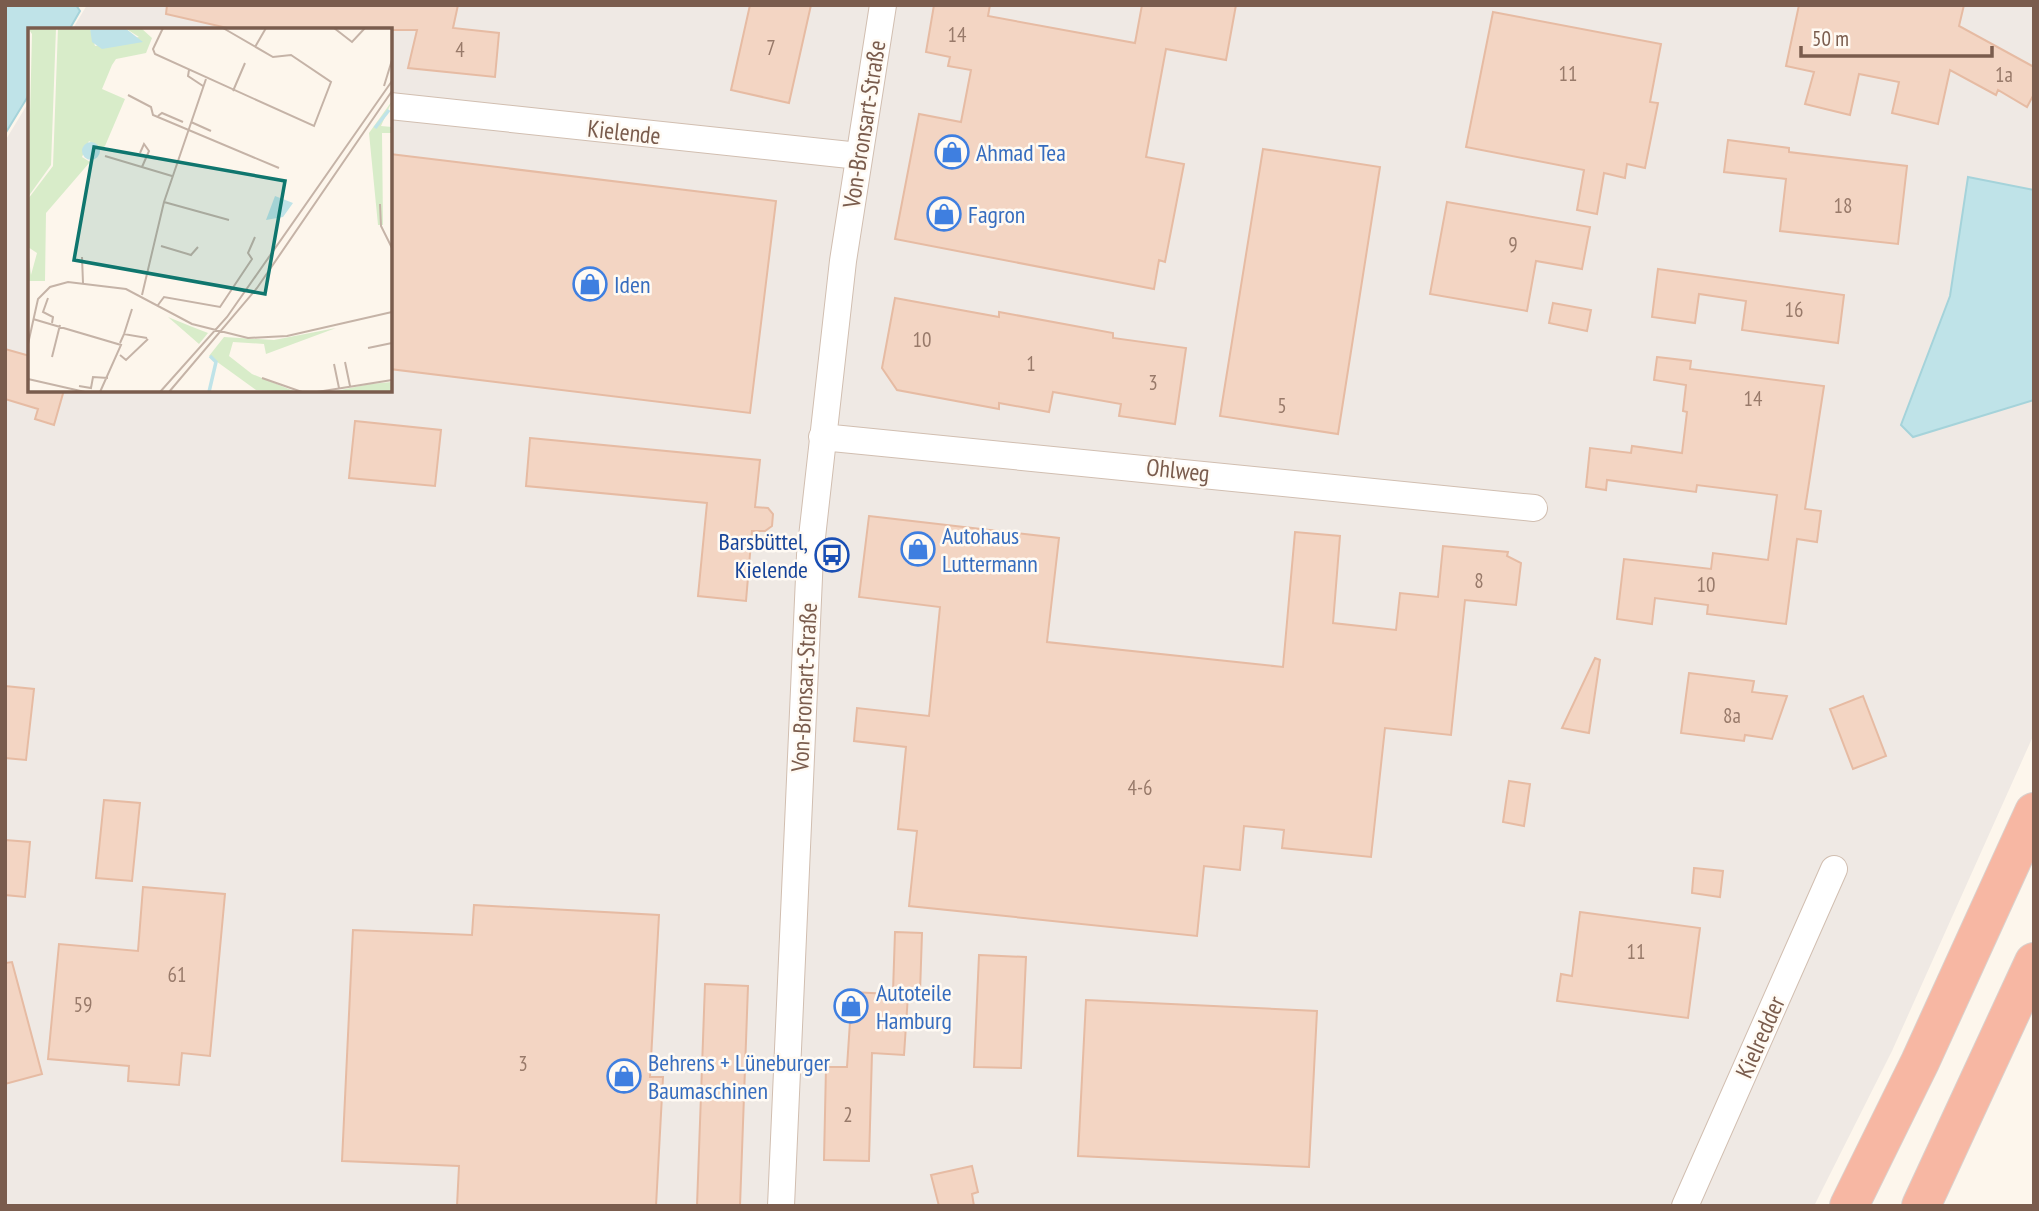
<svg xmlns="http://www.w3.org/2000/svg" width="2039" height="1211" font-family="'PT Sans Narrow',sans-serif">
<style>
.industrial{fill:#efe9e4}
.water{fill:#bfe3e8;stroke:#a5d3da;stroke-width:2}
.building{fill:#f3d5c3;stroke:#e6bba3;stroke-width:2}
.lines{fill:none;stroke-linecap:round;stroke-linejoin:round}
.street-casing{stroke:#d1beb0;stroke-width:28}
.highway-casing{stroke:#dad1cd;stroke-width:40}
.street{stroke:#fff;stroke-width:26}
.highway{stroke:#f7b7a3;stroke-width:38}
.labels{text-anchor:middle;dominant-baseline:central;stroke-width:5;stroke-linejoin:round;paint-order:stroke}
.number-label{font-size:21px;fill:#987a6a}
.street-label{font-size:24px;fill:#7a5c4d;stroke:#fffaf3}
.shop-label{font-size:24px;fill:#366cbe;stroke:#fffaf3;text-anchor:start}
.transit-label{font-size:24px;fill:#164399;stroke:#fffaf3;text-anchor:end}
.inset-river{fill:none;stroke:#bfe3e8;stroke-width:3.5}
.inset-road{fill:none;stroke:#c5b3a7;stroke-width:2}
.view{fill:#0f766e;fill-opacity:0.15;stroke:#0f766e;stroke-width:3.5}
.inset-edge{fill:none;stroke:#7a5c4d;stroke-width:3.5}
</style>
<rect width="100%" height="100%" fill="#fdf6ec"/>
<path class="industrial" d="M87,5h1947v729l-142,317 -78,155h-1809v-1065l25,-41v290h360v-360h-318z"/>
<path class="water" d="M5,5h71l4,6 -11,19h-39v63l-25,41z
M1968,177l66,13v210l-121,37 -12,-12 49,-129z"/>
<path class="building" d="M167,5h291l-5,23 46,5 -4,44 -87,-9 9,-38h-181l-70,-16z
M750,5h61l-22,98 -58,-13z
M934,5h56l-2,11 147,27 7,-38h94l-10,55 -60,-11 -20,108 38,7 -19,98 -6,-2 -5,29 -259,-50 24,-125 42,8 10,-52 -23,-4 2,-9 -24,-5z
M1799,5h165l-5,21 75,41v27l-7,13 -29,-17 -2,5 -46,-25 -12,54 -46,-11 7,-31 -40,-8 -9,41 -45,-11 9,-32 -28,-6z
M1493,12l168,32 -11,58 8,1 -13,65 -18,-4 -2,14 -21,-5 -7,41 -20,-4 7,-40 -118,-23z
M1728,140l61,8v4l118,14 -9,78 -118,-13 6,-52 -62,-7z
M1263,149l117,18 -42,267 -118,-18z
M390,154l386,47 -26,212 -360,-44z
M1447,202l143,25 -8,42 -46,-8 -9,50 -97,-17z
M1658,269l186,26 -6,48 -96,-13 4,-29 -47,-7 -4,29 -43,-6z
M895,298l104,19v-5l114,21v5l73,10 -11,76 -56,-8 2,-12 -68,-12 -4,20 -50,-9v6l-102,-19 -15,-22z
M1553,303l38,7 -4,21 -38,-8z
M5,349l25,7v34h34l-10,35 -19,-6 3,-10 -33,-10z
M1657,357l34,4 -1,8 134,17 -19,123 16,2 -4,31 -20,-3 -11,85 -79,-10 1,-9 -53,-7 -3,26 -35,-5 7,-60 87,10 2,-16 55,7 9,-65 -80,-10 -1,7 -89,-12 -1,10 -20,-3 4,-39 41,5 1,-7 50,7 5,-41 -4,-1 3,-26 -32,-5z
M355,421l86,9 -6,56 -86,-8z
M530,438l230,22 -5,47 13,1 5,6 -1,12 -7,5h-13l-6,70 -48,-5 9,-93 -181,-17z
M869,516l190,22 -12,104 236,25 12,-135 45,4 -7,87 63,7 4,-37 38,4 5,-51 65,6 -1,4 14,7 -5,42 -51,-5 -14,135 -66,-7 -14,129 -89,-9 2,-18 -40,-4 -4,44 -36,-4 -7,70 -288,-30 8,-75 -19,-2 8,-82 -52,-6 3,-33 72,8 11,-109 -81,-10z
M1595,658l5,2 -11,73 -27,-5z
M1689,673l65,8 -2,11 35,4 -15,43 -27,-4 -1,6 -63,-8z
M5,686l29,3 -8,71 -21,-2z
M1863,696l23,60 -33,13 -23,-60z
M1509,781l21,3 -6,42 -21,-4z
M104,800l36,3 -8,78 -36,-3z
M5,840l25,2 -5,55 -20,-2z
M1694,868l29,3 -3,26 -28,-4z
M143,887l82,7 -15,162 -28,-3 -3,32 -51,-4 1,-15 -81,-7 11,-115 79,7z
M474,905l185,10 -9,162h13l-7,129h-199l2,-40 -117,-5 11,-231 119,5z
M1580,912l120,16 -12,90 -131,-17 4,-27 11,2z
M895,932l27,1 -2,60 -27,-1z
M979,955l47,2 -5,111 -47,-1z
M12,962l30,112 -37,10v-121z
M705,984l43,2 -8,220h-43z
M852,992l56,3 -4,60 -32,-2 -3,108 -45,-1 2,-93h21z
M1086,1000l231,11 -8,156 -231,-11z
M972,1166l6,26 -6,2 2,12h-35l-8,-31z"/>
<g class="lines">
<defs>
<path id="street" d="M390,106l469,50
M822,437l712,71
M781,1206l29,-651 33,-294 40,-256
M1685,1206l149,-337"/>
<path id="highway" d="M1849,1206l71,-144 114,-250
M1921,1206l113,-244"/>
</defs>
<use href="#street" class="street-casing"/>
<use href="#highway" class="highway-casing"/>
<use href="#street" class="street"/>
<use href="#highway" class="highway"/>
</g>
<defs>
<symbol id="shop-ring" viewBox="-11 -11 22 22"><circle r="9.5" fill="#fffaf3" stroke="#3f7fe0" stroke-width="1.5"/><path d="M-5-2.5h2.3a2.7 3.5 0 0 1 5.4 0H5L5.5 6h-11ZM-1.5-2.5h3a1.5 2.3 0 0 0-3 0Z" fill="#3f7fe0"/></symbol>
<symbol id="bus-ring" viewBox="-11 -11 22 22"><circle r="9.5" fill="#fffaf3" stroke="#1a4fb4" stroke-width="1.5"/><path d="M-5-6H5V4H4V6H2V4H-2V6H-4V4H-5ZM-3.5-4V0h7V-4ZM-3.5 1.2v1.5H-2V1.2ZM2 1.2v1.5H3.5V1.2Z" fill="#1a4fb4"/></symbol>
</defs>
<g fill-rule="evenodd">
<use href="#shop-ring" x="933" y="133" width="38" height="38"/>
<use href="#shop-ring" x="925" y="195" width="38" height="38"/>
<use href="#shop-ring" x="571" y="265" width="38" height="38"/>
<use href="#shop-ring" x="899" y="530" width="38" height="38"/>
<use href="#bus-ring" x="813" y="536" width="38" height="38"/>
<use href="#shop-ring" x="832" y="987" width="38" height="38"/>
<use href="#shop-ring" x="605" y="1057" width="38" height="38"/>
</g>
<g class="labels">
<g class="number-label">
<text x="957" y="34">14</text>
<text x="771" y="47">7</text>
<text x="460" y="49">4</text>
<text x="1568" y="73">11</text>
<text x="2004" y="74">1a</text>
<text x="1843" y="205">18</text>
<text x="1513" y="244">9</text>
<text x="1794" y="309">16</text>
<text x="922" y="339">10</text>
<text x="1031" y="363">1</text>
<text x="1153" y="382">3</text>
<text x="1753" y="398">14</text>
<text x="1282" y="405">5</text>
<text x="1479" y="580">8</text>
<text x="1706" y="584">10</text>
<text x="1732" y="715">8a</text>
<text x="1140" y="787">4-6</text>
<text x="1636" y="951">11</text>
<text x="177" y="974">61</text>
<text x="83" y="1004">59</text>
<text x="523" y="1063">3</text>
<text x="848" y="1114">2</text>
</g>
<g class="street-label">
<text transform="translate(864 124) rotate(-81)">Von-Bronsart-Straße</text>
<text transform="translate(624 132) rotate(6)">Kielende</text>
<text transform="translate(1178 470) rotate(6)">Ohlweg</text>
<text transform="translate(804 687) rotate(-87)">Von-Bronsart-Straße</text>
<text transform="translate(1760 1037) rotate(-66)">Kielredder</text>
</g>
<g class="shop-label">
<text x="976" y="152">Ahmad Tea</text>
<text x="968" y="214">Fagron</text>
<text x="614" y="284">Iden</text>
<text x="942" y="535">Autohaus<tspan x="942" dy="28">Luttermann</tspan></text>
<text x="876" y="992">Autoteile<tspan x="876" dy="28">Hamburg</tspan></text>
<text x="648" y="1062">Behrens + Lüneburger<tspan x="648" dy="28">Baumaschinen</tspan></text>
</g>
<g class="transit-label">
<text x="808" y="541">Barsbüttel,<tspan x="808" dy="28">Kielende</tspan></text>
</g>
</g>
<g transform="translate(28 28)">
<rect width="364" height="364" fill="#fdf6ec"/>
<path d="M0,0h28l-5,137 -23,32 4,-163zM30,0h32l5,18 44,-9 -14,-9h16l11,10 -6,15 -30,6 -4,6 -10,24 23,10 -20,47 -3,3 -13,-8 -7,16 8,5 -44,51 -1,68h-17v-32l3,26 6,-22 -9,-6v-48l25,-33zM364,73l-11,25 11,1v6h-10l1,92h-5l-9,-92zM140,289l22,9 18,7 -9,11zM308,300l-70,26 -2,-10 -31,-2 -4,14 23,18 44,18 -40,-2 -47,-34 15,-19 50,3zM364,354v10h-61l39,-8z" fill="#d8ecc9"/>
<path d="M62,0h35l18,14 -41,7 -10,-7zM54 123a9 9 0 1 1 18 0a9 9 0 1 1-18 0ZM247,168l18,7 -10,14 -17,3z" fill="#bfe3e8"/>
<path class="inset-river" d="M347,100l14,-18M181,364l7,-30 -6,-6"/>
<path class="inset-road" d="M135,0l-10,21 2,5 159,72 17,-44 -40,-27 -18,2 -50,-29M306,0l18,14 13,-14M227,19l11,-19M161,42l-1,6 15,10M356,58l8,-26M205,63l12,-28M100,67l23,12 2,8 126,53M130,88l4,-3 21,9M163,94l20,9M112,125l4,-9 5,7 -7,16M77,128l67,20M136,174l65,18M352,176l1,22 11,22M133,218l30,9 7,-8M54,229l1,26M114,267l22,-93 42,-123M20,270l-5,14 10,5 -1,6M130,277l6,-8 56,10 32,-48 -4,-6 7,-16M5,291l88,26 -21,47M96,306l8,-25M92,315l4,-9 23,4M0,316l10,-45 12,-12 18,-5 58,7 66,35 56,14 39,-2 105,-24M340,320l24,-5M92,327l6,5 22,-21M24,329l8,-32M317,334l5,24M306,336l5,24M234,350l40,14M0,351l57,13M51,358l12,2 2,-11 15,1M132,364l67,-75 165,-236M141,364l88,-104 135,-197M289,364l75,-12"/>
<path class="view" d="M66,119l191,34 -20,113 -191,-34z"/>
<rect width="364" height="364" class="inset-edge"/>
</g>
<rect width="2039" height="1211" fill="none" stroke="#7a5c4d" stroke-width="14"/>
<path d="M1801 46v10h191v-10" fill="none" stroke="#7a5c4d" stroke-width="3.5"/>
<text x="1812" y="46" font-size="21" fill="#7a5c4d" stroke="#fffaf3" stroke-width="5" paint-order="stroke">50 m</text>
</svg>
